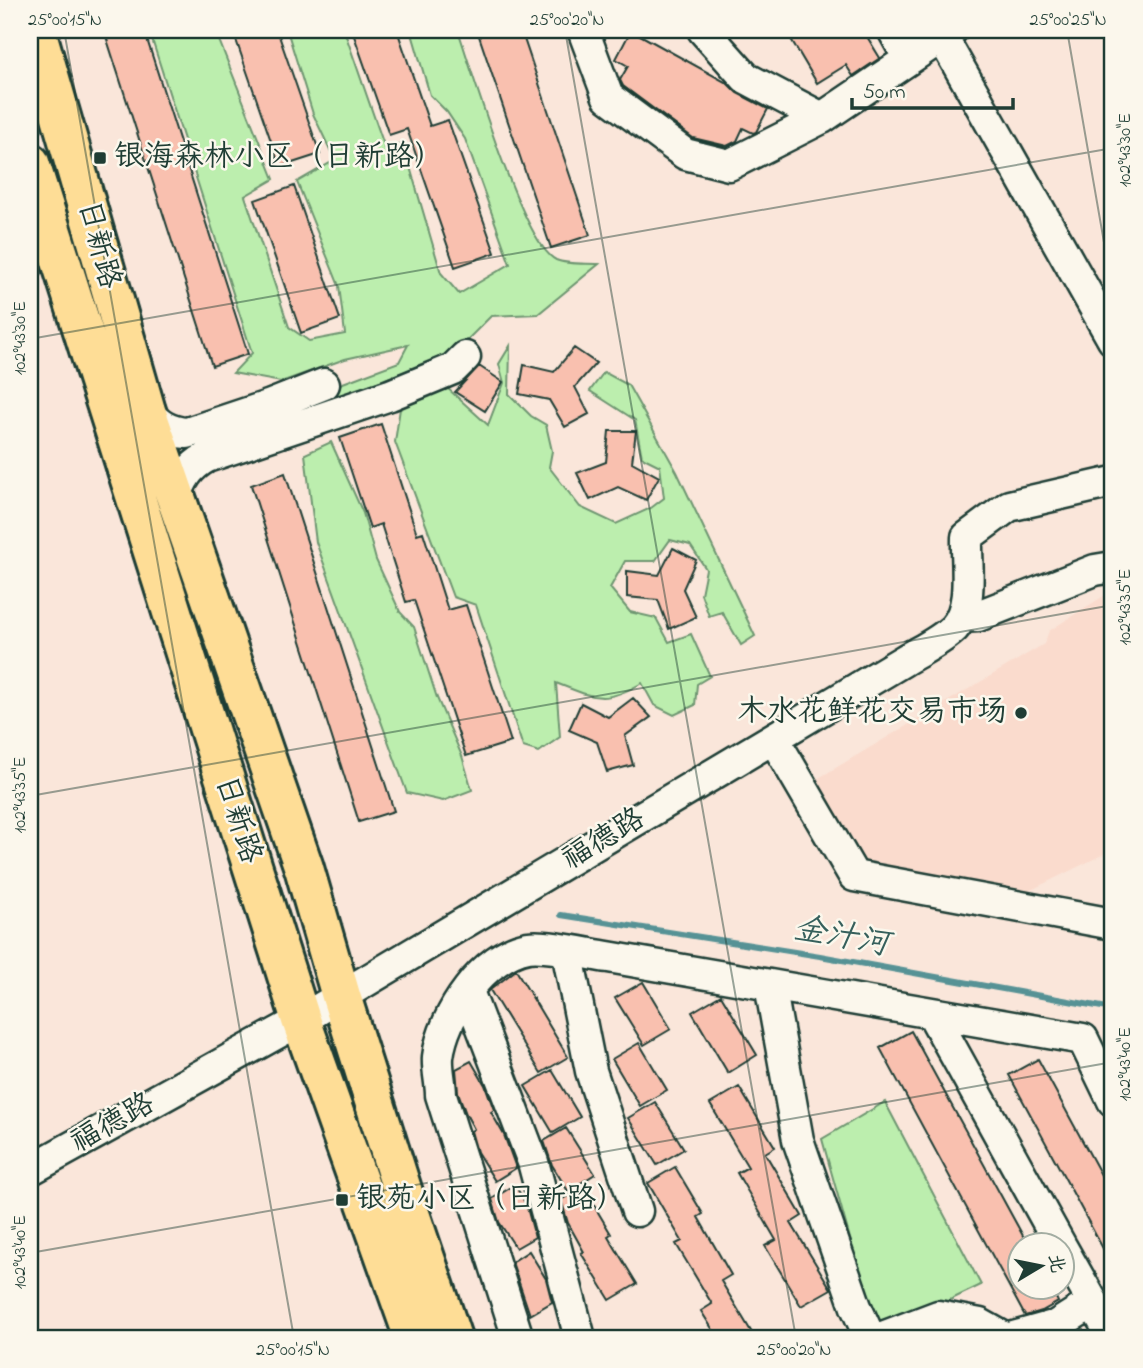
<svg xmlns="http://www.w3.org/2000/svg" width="1143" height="1368" font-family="'Indie Flower','LXGW WenKai TC',sans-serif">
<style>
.built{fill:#fadbcd}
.green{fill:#bceeae;stroke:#6e9671;stroke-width:2}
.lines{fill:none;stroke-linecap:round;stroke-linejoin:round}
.stream{stroke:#569295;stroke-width:6}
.building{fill:#f9c0af;stroke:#1f3d34;stroke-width:2}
.minor-casing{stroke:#1f3d34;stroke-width:35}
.major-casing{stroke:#1f3d34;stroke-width:44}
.minor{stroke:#fbf7ec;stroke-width:30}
.major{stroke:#fedd96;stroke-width:38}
.ticks{fill:none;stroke:#1f3d34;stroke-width:2;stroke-opacity:0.45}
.poi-dot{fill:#1f3d34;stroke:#fbf7ec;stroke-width:2.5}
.labels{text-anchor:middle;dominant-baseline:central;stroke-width:5;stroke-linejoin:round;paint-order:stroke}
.poi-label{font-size:30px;fill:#1f3d34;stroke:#fbf7ec;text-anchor:start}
.street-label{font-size:30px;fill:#1f3d34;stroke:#fbf7ec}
.water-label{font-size:32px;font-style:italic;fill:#36605c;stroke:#fbf7ec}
.neatline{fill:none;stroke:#1f3d34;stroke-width:2.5}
.ticks-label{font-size:18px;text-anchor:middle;fill:#1f3d34}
</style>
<rect width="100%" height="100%" fill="#fae6da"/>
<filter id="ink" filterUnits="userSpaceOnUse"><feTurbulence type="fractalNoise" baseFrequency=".0143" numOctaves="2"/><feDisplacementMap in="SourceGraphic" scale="14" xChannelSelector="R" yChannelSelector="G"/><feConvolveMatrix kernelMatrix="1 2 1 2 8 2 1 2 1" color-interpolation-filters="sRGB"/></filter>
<g filter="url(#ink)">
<path class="built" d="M1113,590v272l-5,-10 -87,43 -158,-27 -51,-86 232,-138 5,-13z"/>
<path class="green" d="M149,30h20l2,3 44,-3 59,149 -29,17 44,131 20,14 36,-7 -6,-48 -42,-104 38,-22 -22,-46 -26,-84h57l41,118 18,-5 38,130 18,21 51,-30 -45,-125 -18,-27 -17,-17 -19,-65h47c14,41 65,214 98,230 11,5 31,3 43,4l-61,50 -47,2 -24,24 9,5 -139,52 -2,-11 64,-24 9,-17 -63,14 -64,23 -48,-9 19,-20z
M510,346l-1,48 22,22 15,9 6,26 -3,16 31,40 36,17 35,-16 13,-10 -4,-32 -18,-9 -7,-37 -45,-29 14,-19 24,13 49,87 78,164 -14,9 -19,-33 -13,4 -8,-22 5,-25 -16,-24 -20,-5 -15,21h-30l-15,27 20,24 26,6 13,24 22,-8 19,42 -13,8 -2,21 -21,10 -20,-10 -12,-22c-39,22 -47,15 -86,0l4,54 -21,15 -16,-5 -47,-142 -23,-8 -58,-155 7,-47 43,-9 43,39 16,-42 -5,-19z
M331,442l32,71 13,47 24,52 14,15 23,71 25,58 10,34 -29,11 -36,-8 -91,-251 -11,-88z
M885,1102l96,183 -104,50 -55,-196z"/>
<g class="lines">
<path class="stream" d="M561,915l259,41 293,53"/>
</g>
<path class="building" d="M104,30h40l104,324 -36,12z
M247,30h30l43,124 -40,13 -46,-133z
M352,30h45l33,96 18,-6 47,133 -40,14 -48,-138 -18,6z
M477,30h44l69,205 -39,13z
M631,30l96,53 10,10 31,16 -12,23 -3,1 -10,-5 -6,13 -10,5 -34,-8 -70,-52 -3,-6 8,-14 -12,-7z
M806,30h57l17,28 -27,18 -7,-11 -29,18 -26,-44z
M294,186l46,133 -39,14 -46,-133z
M574,348l22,15 -21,24 14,27 -24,13 -16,-27 -30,-6 5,-29 30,7z
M479,366l24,16 -18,29 -30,-19z
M381,424l36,110 6,-2 25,78 18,-5 45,137 -45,14 -52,-156 -8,2 -25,-78 -11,4 -30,-90z
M609,431h27l-4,31 27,15 -13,23 -28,-13 -28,13 -13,-27 29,-11z
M285,473l109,338 -35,11 -108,-337z
M673,548l23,12 -13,29 13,28 -27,12 -11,-29 -31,-3v-26l32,4z
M633,698l18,19 -26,19 8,29 -26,7 -10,-30 -28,-12 12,-27 27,14z
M516,970l52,87 -27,16 -51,-83z
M643,982l28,47 -27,16 -29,-47z
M721,995l36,60 -29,18 -36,-61z
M911,1031l117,214h-8v42h31l7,15 -16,9 -17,5 -145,-268z
M639,1043l28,47 -27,16 -28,-47z
M1038,1059l75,138v70l-104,-192z
M471,1061l14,24 9,25 -3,2 13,23 12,33 -21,13 -18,-29 -6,-21 3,-2 -8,-15 -8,-22 -2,-23z
M552,1070l28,47 -27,16 -28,-47z
M739,1087l36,60 -10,6 37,63 -11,7 40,66 -30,17 -36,-60 11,-6 -39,-67 11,-6 -38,-63z
M655,1102l29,47 -27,16 -29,-47z
M566,1128l29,46 -27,17 -16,-26 -8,-24z
M675,1167l28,47 -5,3 33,58 -10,6 34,57h-37l-17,-27 11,-7 -36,-60 6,-3 -34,-58z
M515,1185l11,19 9,33 -19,11 -17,-26 -7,-23z
M583,1187l28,47 -3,2 29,48 -27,16 -29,-47 3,-1 -16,-29 -7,-23z
M529,1251l17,28 6,23 -22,13 -18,-53z"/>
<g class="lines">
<defs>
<path id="minor" d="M583,30l25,67 77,57 44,11 93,-47 130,-88
M703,30l43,48 76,40
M893,30l16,29
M942,37l171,303
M271,405l53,-21
M146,411c12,13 22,21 41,22l84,-28 12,26
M175,500c6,-21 14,-33 32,-43l183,-62 63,-26 12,-12
M961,617l17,-1 117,-46 18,-3
M774,739l80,137 259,48
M567,951l24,120 46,140
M770,985l28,155 58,167 14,31
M468,991l65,171 47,176
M932,1013l129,233
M30,1170l271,-150 602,-359c16,-10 38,-20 51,-33 20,-22 12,-63 13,-91l42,-31 104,-24
M1062,1248l51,90
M518,1338l-77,-243c0,-12 -4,-26 -3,-38 5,-43 46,-102 90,-110 18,-3 60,7 80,10l475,82 30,62
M880,1338l58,-22 42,8 25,14
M1010,1338l47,-13 36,-23"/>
<path id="major" d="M36,30l110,381 158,457 37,128 64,203 47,139
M30,163l271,857 113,318"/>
</defs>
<use href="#minor" class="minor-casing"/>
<use href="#major" class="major-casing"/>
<use href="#minor" class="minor"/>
<use href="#major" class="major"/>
</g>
</g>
<path class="ticks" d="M64,30l230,1308M565,30l231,1308M1067,30l46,264M30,339l1083,-191M30,796l1083,-191M30,1253l1083,-191"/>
<g class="poi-dot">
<rect x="93" y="151" width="14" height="14" rx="3.5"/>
<circle cx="1021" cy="713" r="7"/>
<rect x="335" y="1193" width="14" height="14" rx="3.5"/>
</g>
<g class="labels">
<g class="poi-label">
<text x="114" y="158">银海森林小区（日新路）</text>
<text x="1007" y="713" text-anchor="end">木水花鲜花交易市场</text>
<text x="356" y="1200">银苑小区（日新路）</text>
</g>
<g class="street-label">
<text transform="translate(98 245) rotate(75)">日新路</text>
<text transform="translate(237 820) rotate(72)">日新路</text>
<text transform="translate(604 840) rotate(-31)">福德路</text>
<text transform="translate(113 1124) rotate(-29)">福德路</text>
</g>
<g class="water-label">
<text transform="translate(841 938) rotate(10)">金汁河</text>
</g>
</g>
<rect width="1143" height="1368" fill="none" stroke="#fbf7ec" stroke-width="77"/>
<g transform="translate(1041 1266) rotate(80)"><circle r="33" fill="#fbf7ec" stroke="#a3ada2" stroke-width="2"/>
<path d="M0-5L12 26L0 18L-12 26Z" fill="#1f3d34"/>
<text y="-10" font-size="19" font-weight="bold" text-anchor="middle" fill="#1f3d34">北</text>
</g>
<path d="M852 98v10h161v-10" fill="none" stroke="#1f3d34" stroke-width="3.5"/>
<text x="863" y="98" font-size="21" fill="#1f3d34" stroke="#fbf7ec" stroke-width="5" paint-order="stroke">50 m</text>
<rect x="38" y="38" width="1066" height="1292" class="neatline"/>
<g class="ticks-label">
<text x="65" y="25">25°00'15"N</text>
<text x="567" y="25">25°00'20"N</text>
<text x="1068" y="25">25°00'25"N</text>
<text transform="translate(1124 150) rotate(-90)" y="6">102°43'30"E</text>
<text transform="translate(19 338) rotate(-90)" y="6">102°43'30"E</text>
<text transform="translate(1124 607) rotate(-90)" y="6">102°43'35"E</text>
<text transform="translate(19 795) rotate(-90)" y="6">102°43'35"E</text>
<text transform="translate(1124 1064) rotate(-90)" y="6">102°43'40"E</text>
<text transform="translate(19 1252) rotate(-90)" y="6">102°43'40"E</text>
<text x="293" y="1355">25°00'15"N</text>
<text x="794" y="1355">25°00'20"N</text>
</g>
</svg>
